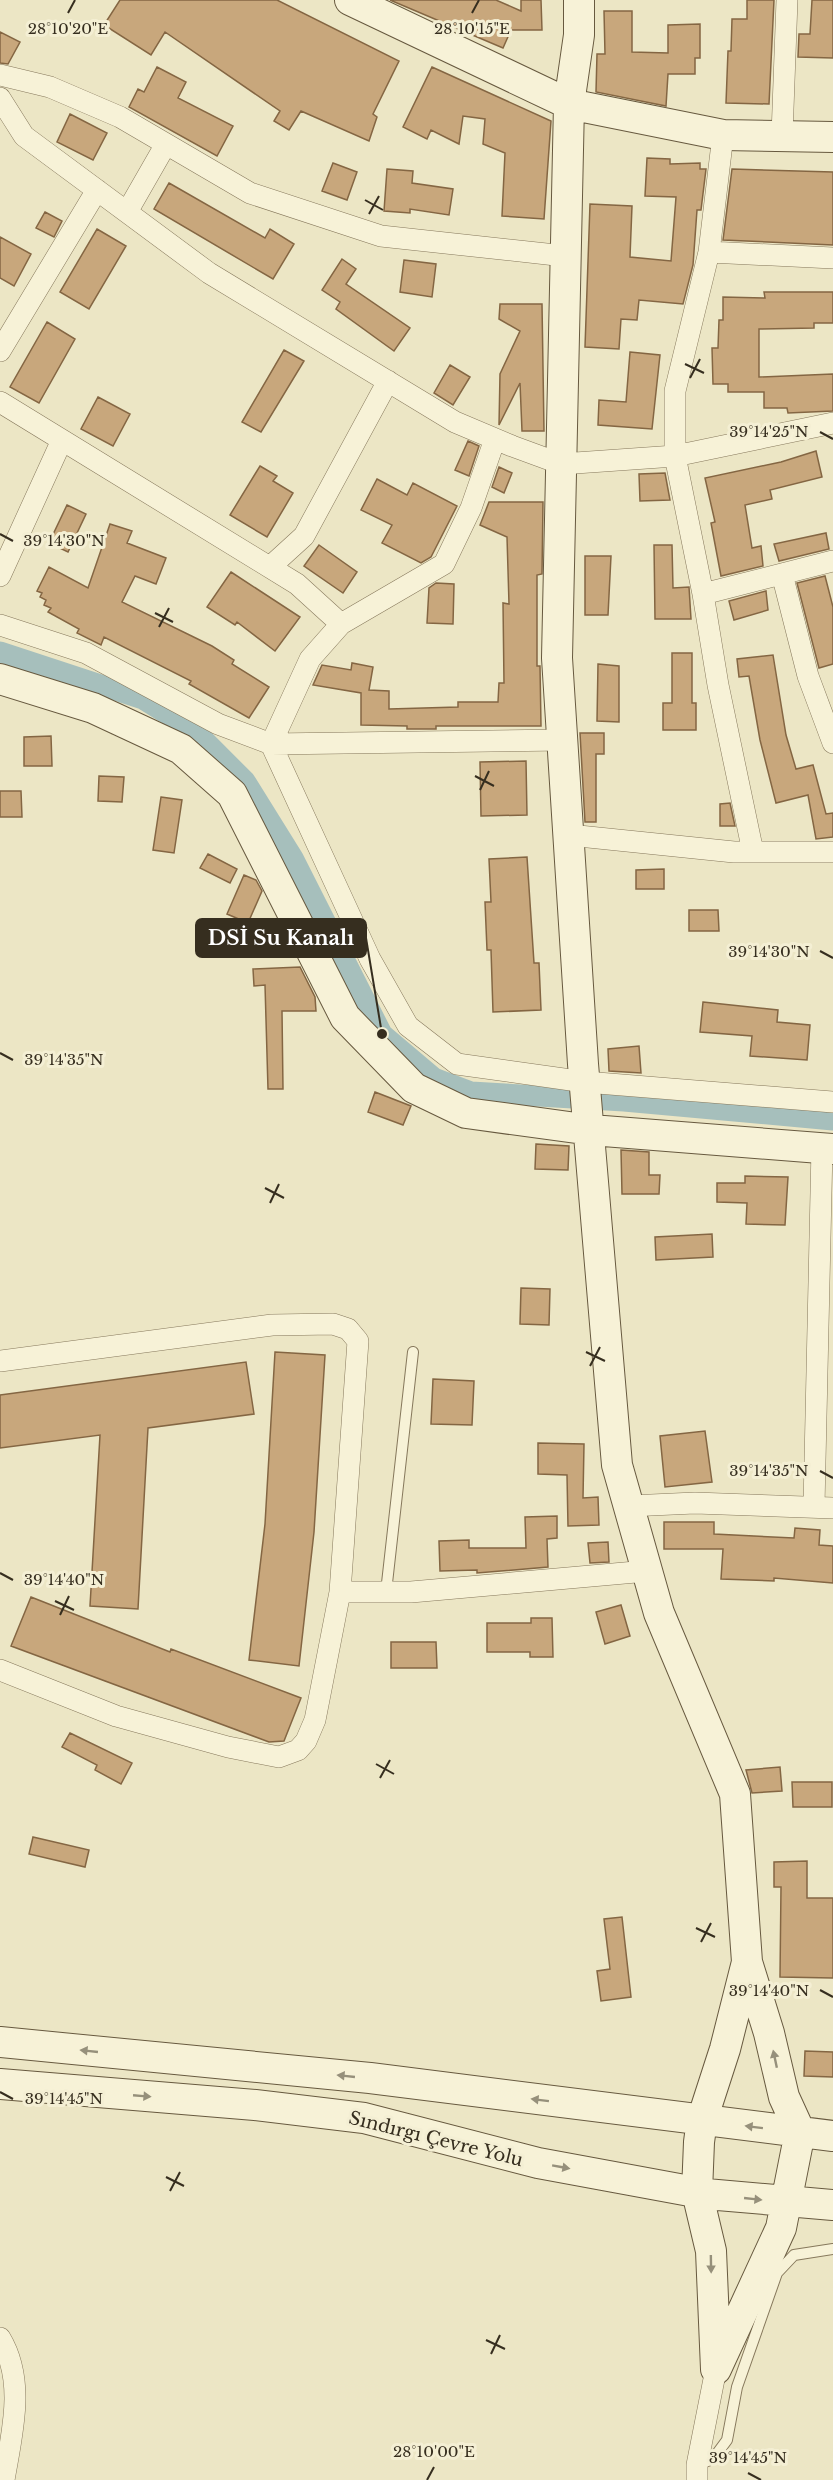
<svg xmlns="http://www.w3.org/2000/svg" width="833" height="2480" font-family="'Libre Baskerville',serif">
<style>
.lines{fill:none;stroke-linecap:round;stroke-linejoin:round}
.canal{stroke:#a6bfbc;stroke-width:21}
.building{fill:#c8a77c;stroke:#846643;stroke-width:1.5}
.lane-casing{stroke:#86785c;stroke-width:12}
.street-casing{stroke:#86785c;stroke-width:22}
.secondary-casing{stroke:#67593f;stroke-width:32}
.lane{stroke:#f7f2d7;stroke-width:10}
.street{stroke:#f7f2d7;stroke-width:21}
.secondary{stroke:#f7f2d7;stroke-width:30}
.oneway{fill:#96907b}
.ticks{fill:none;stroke:#362e1f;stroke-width:2}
.labels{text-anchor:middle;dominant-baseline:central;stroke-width:6;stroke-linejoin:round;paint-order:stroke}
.street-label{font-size:18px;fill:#362e1f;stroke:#f4efd4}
.ticks-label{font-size:15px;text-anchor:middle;fill:#362e1f;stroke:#f4efd4;stroke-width:6;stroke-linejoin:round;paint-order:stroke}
.leader{fill:none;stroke:#362e1f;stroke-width:2}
.callout-dot{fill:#362e1f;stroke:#f4efd4;stroke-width:2}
.callout{fill:#362e1f;stroke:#362e1f;stroke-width:2}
.callout-label{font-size:20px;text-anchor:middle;font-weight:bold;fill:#fff}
</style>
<rect width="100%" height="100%" fill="#ece6c5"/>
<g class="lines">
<path class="canal" d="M0,652l143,47 52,32 50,50 48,77 89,176 52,44 37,14 153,9 209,19"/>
</g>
<path class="building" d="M120,0h157l122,61 -26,53 4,3 -8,24 -68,-30 -12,19 -15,-9 6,-10 -115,-79 -14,23 -47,-30z
M390,0h106l25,11v-11h20l1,30h-31l-8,18z
M747,0h27l-5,104 -43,-1 2,-52h3l1,-32h15z
M812,0h21v58l-35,-1 1,-23h11z
M604,11h28v41l36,1v-28l32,-1v34h-5v16h-27l-2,32 -70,-14 1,-38h8z
M0,32l20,10 -12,22 -8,-1z
M157,67l29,15 -8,16 55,28 -16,30 -88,-49 9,-18 6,3z
M432,67l119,54 -7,98 -42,-3 3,-63 -22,-9 2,-25 -22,-3 -4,28 -28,-14 -4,9 -24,-12z
M70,114l37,19 -14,27 -36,-18z
M647,158l23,1v5l30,-1v6h6l-5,41h-4l-4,55 -10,39 -44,-4 -2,20 -16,-1 -2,30 -34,-2 5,-143 42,2 -2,51 41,4 5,-64 -31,-1z
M333,163l24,9 -10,28 -25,-9z
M387,169l26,2 -1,12 41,6 -4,26 -39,-6v4l-26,-2z
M732,169l101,3v73l-110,-5z
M169,183l96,55 5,-9 24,15 -21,35 -119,-70z
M45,212l17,9 -8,16 -18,-9z
M97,229l29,17 -37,63 -29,-17z
M0,237l31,17 -17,32 -14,-8z
M342,259l14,10 -10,15 64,44 -16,23 -58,-42 4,-7 -18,-12z
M404,260l32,4 -4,33 -32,-5z
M764,292h69v31h-19v5l-55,1v48l74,-3v37l-45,2 -1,-5h-23v-16h-36v-8h-15l-1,-36h6l1,-28h4v-23l42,1z
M500,304h42l2,127h-22l-2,-48 -21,42 1,-51 20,-43 -21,-12z
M47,322l28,17 -36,64 -29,-16z
M284,350l20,11 -43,71 -19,-10z
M630,352l30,3 -8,74 -54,-4 1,-25 27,2z
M450,365l20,12 -17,28 -19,-12z
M98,397l32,17 -17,32 -32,-17z
M468,441l11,5 -10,30 -14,-6z
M816,451l6,26 -52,13 2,9 -27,6 7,43 9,-2 2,20 -42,10 -10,-53 4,-1 -10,-44 76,-16z
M260,466l17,10 -4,5 20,12 -26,44 -37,-22z
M499,467l13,6 -8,20 -12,-6z
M665,473l5,27 -30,1 -1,-27z
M377,479l30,16 6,-12 44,23 -26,51 -10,6 -39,-20 10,-18 -31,-15z
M489,502h54l-1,72 -5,1v91h3l1,60h-105v3h-29v-3l-46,-1v-32l-48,-8 9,-20 29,5 1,-7 21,4 -4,23 20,1v18l69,-2v-5h40l1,-19h5l-1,-80 6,1 -2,-67 -27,-12z
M67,505l19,9 -18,38 -19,-9z
M110,524l22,7 -5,12 39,15 -10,26 -21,-8 -13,26 90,44 22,14 -2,4 37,23 -20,31 -60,-34 2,-3 -87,-44 -3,8 -24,-12 2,-4 -31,-17 3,-4 -7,-3 2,-5 -6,-3 2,-4 -5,-2 12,-24 39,21z
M826,533l3,16 -50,12 -5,-17z
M319,545l38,27 -14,21 -39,-27z
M654,545h18l1,43 16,-1 2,32h-36z
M585,556h26l-3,59h-23z
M231,572l69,45 -25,34 -38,-29 -2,3 -28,-18z
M825,576l8,31v57l-14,4 -22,-85z
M436,583l18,1 -1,40 -26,-1 2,-35z
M766,591l2,19 -34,10 -5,-19z
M672,653h20v50h4v27h-33v-27h9z
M773,655l13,80 10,34 17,-4 13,49 7,-1v24l-17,2 -8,-44 -32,8 -16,-63 -11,-64 -10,1 -2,-18z
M598,664l21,2v56l-22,-1z
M580,733h24v21h-8v68h-11z
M51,736l1,30h-28v-29z
M526,761l1,54 -46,1 -1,-54z
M99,776l25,1 -2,25 -24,-1z
M0,791h21l1,26h-22z
M161,797l21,3 -8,53 -21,-3z
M730,803l5,23h-15v-22z
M208,854l29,15 -7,14 -30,-15z
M527,857l7,106h5l2,47 -48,2 -2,-62h-4l-2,-48h6l-2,-43z
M664,869v20h-28v-19z
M244,875l12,5 6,11 -14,32 -21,-9z
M689,910h29l1,21h-30z
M300,967l15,30 1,14h-34l1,78h-15l-3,-104 -11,1 -1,-17z
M703,1002l75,8 -1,12 33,3 -3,35 -57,-4 2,-20 -52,-4z
M639,1046l2,27 -32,-2 -1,-22z
M375,1092l36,14 -8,19 -35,-13z
M536,1144l33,2 -1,24 -33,-1z
M621,1150l28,2v23h11l-1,19h-37z
M745,1176l43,1 -3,48 -39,-1 1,-21 -30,-1v-19h28z
M712,1234l1,23 -57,3 -1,-23z
M521,1288l29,1 -1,36 -29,-1z
M275,1352l50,3 -11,177 -15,134 -50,-6 16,-136z
M246,1362l8,52 -106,14 -10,181 -48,-3 10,-171 -100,13v-53z
M433,1379l41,2 -2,44 -41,-1z
M705,1431l7,51 -47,5 -5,-51z
M538,1443l46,1 -1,54 15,-1 1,28 -31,1 -1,-51 -29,-1z
M557,1516v22l-10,1 1,28 -71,6v-3l-37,1 -1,-30 30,-1v8h57l-1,-31z
M664,1522h50v12l80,4 1,-10 25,2 -1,15 14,1v37l-59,-5v3l-53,-2 2,-30h-59z
M608,1542l1,20 -19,1 -2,-20z
M31,1597l139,55 1,-3 130,49 -17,43 -15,1 -258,-96z
M621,1605l9,31 -25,8 -9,-32z
M531,1618h21l1,39h-23v-5h-43v-29h44z
M391,1642h45l1,26h-46z
M70,1733l62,30 -11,21 -26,-14 2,-5 -35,-18z
M780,1767l2,24 -30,2 -6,-23z
M792,1782h40v25h-39z
M33,1837l56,13 -4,17 -56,-13z
M807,1861v37h26v80l-53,-1 1,-90h-7v-25z
M622,1917l9,80 -30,4 -4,-30 13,-2 -6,-50z
M805,2051l28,1v25l-29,-1z"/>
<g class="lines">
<defs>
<path id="lane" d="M386,1592l27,-240
M697,2465l16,-6 14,-19 10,-53 40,-114 17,-18 39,-6"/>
<path id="street" d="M0,75l50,12 70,30 130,76 131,43 184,20
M0,98l24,38 185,137 246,149 57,24 49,18 114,-8 158,-33
M723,135l-14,117 -34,139v65l28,138 15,91 35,167
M782,136l5,-136
M127,212l39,-68
M709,252l124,6
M0,351l97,-161
M0,402l297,182 44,40
M495,439l-24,69 -27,56 -103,60 -31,35 -39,85 99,215 38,67 49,38 128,18 248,20
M270,567l34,-31 84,-155
M782,574l26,102 25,67
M0,576l62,-136
M703,594l130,-33
M0,625l86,28 132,71 53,20 292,-4
M569,835l165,17h99
M0,1361l272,-36 61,-1 15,5 10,12 -18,251 -25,128 -9,21 -8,9 -19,7 -51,-10 -112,-31 -116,-46
M629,1506l66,-3 138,5
M814,1506l8,-358
M340,1592h71l236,-21
M0,2338c26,43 12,95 4,142
M697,2480v-15l19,-96"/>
<path id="secondary" d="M350,0l219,104 154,31 110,2
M579,0v35l-10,69 -12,554 26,406 34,401 42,148 76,181 12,168 22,71 15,64 16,35 -19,96 -65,141
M0,679l93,29 88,41 51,45 113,223 69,71 52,25 125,17 242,19
M0,2042l370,36 463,58
M0,2084l255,21 109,13 174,45 168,31 127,11
M716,2369l-5,-118 -14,-59 2,-50 3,-22 23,-71 22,-87"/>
</defs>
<use href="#lane" class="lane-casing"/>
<use href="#street" class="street-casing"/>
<use href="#secondary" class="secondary-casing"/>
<use href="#lane" class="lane"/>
<use href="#street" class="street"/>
<use href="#secondary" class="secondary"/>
</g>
<defs><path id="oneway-solid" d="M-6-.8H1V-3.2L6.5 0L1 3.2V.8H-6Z" transform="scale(1.5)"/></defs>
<g class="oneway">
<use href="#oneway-solid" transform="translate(89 2051) rotate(-174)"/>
<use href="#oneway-solid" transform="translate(775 2059) rotate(-102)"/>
<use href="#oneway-solid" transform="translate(346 2076) rotate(-174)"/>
<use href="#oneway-solid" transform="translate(142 2096) rotate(5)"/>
<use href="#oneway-solid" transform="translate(540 2100) rotate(-173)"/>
<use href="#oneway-solid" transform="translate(754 2127) rotate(-173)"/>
<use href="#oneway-solid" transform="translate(561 2167) rotate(10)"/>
<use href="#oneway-solid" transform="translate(753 2199) rotate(6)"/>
<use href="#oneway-solid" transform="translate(711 2264) rotate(89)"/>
</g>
<path class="ticks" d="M68,13l7,-13M472,13l7,-13M365,200l18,10M369,214l10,-18M685,364l19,9M690,378l10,-19M820,432l13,7M0,534l13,7M155,613l18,9M159,627l10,-19M475,776l19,10M480,790l9,-19M820,951l13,7M0,1053l13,7M265,1188l19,10M270,1203l9,-19M586,1352l19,9M590,1366l10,-19M820,1471l13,7M0,1573l13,7M55,1601l19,9M60,1615l9,-19M376,1764l18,10M380,1778l10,-18M696,1928l19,9M701,1942l10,-19M820,1990l13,7M0,2092l13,7M166,2177l18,9M170,2191l10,-19M486,2340l19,9M491,2354l9,-19M748,2473l13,7M427,2480l7,-13"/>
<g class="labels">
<g class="street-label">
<text transform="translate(436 2139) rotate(14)">Sındırgı Çevre Yolu</text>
</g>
</g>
<g class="ticks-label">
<text x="68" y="34">28°10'20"E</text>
<text x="472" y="34">28°10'15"E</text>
<text x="769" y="437">39°14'25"N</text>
<text x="64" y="546">39°14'30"N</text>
<text x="769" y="957">39°14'30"N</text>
<text x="64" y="1065">39°14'35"N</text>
<text x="769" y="1476">39°14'35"N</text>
<text x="64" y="1585">39°14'40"N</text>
<text x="769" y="1996">39°14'40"N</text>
<text x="64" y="2104">39°14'45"N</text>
<text x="434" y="2457">28°10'00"E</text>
<text x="748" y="2463">39°14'45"N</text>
</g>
<path class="leader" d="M382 1034L366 938"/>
<circle class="callout-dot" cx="382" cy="1034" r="6"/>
<rect class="callout" x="196" y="919" width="170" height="38" rx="6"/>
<g class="callout-label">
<text x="281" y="945">DSİ Su Kanalı</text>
</g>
</svg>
